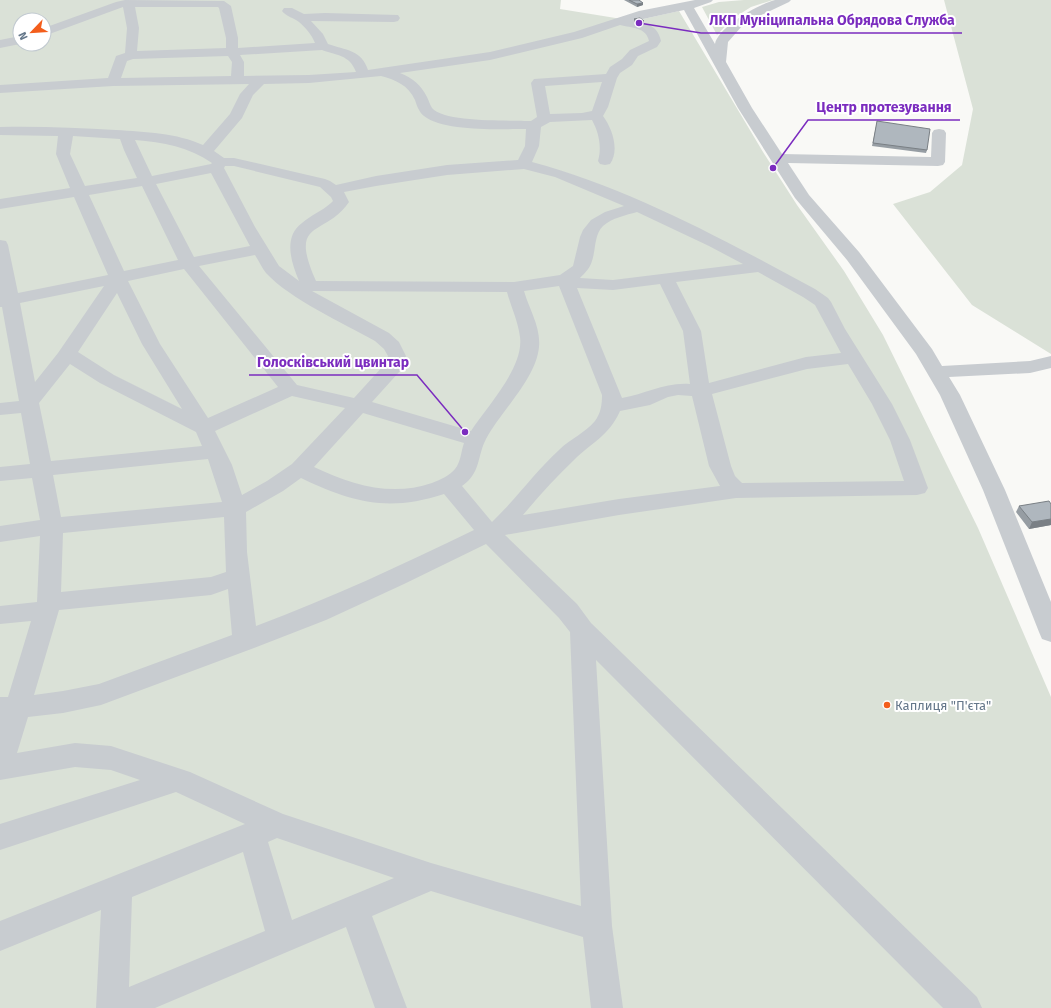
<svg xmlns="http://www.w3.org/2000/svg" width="1051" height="1008" font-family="'Fira Sans',sans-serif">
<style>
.green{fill:#dae1d7;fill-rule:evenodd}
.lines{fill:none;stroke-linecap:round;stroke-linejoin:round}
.minor{fill:#c8ccd0;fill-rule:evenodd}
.wall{fill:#969da3}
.shaded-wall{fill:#7a8085}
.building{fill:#afb7be;stroke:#7a8085}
.poi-dot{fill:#f35e1c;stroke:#fff;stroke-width:1.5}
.labels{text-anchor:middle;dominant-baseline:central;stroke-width:4;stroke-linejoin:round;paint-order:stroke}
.poi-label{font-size:13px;fill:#65778a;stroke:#fff;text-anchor:start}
.leader{fill:none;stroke:#7b2cbf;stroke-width:1.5}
.callout-dot{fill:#7b2cbf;stroke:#fff;stroke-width:1.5}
.callout-label{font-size:14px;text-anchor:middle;font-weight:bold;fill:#7b2cbf;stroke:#fff;stroke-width:4;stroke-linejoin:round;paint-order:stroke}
</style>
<rect width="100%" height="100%" fill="#f9f9f6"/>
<path class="green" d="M0,0h561l-1,9 74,12 45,-10 84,141 34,53 47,66 39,64 95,193 73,169v311h-1051zM20,20h24v24h-24z
M744,0h29l-22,7 -19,12 -15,16 -15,-28 17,-5z
M944,0h107v354l-79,-49 -79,-101 37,-12 32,-27 11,-56z"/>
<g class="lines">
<path class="minor" d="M125,0l99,1 7,5 7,32v10l77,-5c-3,-8 -12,-19 -19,-23 -5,-3 -10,-4 -14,-9l2,-3h8l12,6 21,-1 73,2 2,3 -2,3 -4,1 -83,-1 12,13 5,10c17,6 34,6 40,26l122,-18 84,-20 65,-21 56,-11h18l-2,2 -17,6 21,36c3,-17 44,-40 60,-44 5,0 11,0 16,0l-2,2 -32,15 -15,9 -14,16 -2,20 26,46 30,46 149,3 1,-24 2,-3 5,-1 5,1 2,3 -1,29 -2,3 -5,1 -150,-3 21,32 50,57 73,97 10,17 88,-5 21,-5v12l-21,5 -81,4 11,18 45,95 46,112v40l-9,-3 -3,-7 -56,-142 -43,-95 -24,-41 -69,-94 -52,-62 -57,-90 -54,-98 -50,11c13,2 24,5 27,20l-4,6 -19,9 -6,9 -12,8 -3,5 -9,29 -5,9c9,12 17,34 7,48l-5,1 -5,-1 -2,-3c4,-14 1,-28 -6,-41l-42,2 -9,5 -2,19 -7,16c100,27 192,78 283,127l13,9 3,4 14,27 47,75 18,36 18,48 -3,5 -8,2 -181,3 -117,17 -114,20 72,69 14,19 386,374 5,11h-39l-347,-348 16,266 11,82h-32l-8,-71 -152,-46 -59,25 35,92h-32l-29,-81 -191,81h-59l5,-98 -101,41v-30l245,-97 -69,-32 -176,58v-26l140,-44 -29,-10 -36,-3 -75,13v-83h8l23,-76 -31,3v-18l37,-4 3,-66 -40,6v-16l40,-6 -8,-42 -32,3v-14l30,-3 -9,-51 -21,2v-12l19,-2 -17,-94h-2v-67l6,1 2,4 10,48 90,-18 -34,-78 -74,12v-10l70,-11 -14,-34 2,-18 -58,-1v-8c39,-1 78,1 116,3 29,2 61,3 87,15l27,-31 10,-20 9,-10 -136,2 -113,7v-8l108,-7 7,-19 1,-3 9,-3 2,-25 -4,-21 -79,29v-8l72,-26zM135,7h83l1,1 7,30v10l-89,3 2,-23zM620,25c12,3 26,2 29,16l-19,9 -8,9 -12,8 -4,7 -72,5 -3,4 6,34 -6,4c-19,-1 -87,2 -99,-13 -2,-3 -3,-7 -5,-11 -6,-12 -14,-19 -27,-24l90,-13 92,-22zM322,50c14,5 28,5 34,22l-47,3 -65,1v-14l-4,-7zM228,56l4,6 -1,14 -110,2 6,-17 6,-2zM381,76c15,4 27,9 34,24 2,6 4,12 9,16 20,16 77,13 102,13l-1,17 -7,14 -71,5 -71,11 -40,9 -6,-4 -5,-2 -91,-21h-10l-10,-7 28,-33 11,-23 11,-11 45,-1zM602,82l-10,29 -10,2 -32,1 -5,-28zM73,136l47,3 4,11 13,28 -52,8 -15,-32zM135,140c28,2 54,7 77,23l-1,1 -59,12zM225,166h9l86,21 11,10 2,4 -2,2c-9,8 -20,12 -29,20 -19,14 -11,39 -3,58l-20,-15 -24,-39 -31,-59zM524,169l31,8 69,29 -19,6 -14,8 -8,10 -3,7 -7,29 -13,9 -46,7 -198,-1c-28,-63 8,-43 33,-79l-5,-10 32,-6 71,-11zM211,173l39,73 -56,11 -38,-73zM142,186l36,74 -54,11 -35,-76zM637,212l72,34 34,18 -130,16 -33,-2c5,-5 10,-10 12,-17 4,-12 2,-26 11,-35 9,-8 23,-11 34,-14zM255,255c4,6 7,13 11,18 24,26 77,50 109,68l9,8 4,7 -4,9 -30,33 -57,-13 -98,-119zM184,269l94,118 -70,31 -48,-74 -32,-63zM758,272l45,25 12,8 26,48 -35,4 -97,26 -8,-52 -25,-49zM660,284l23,47 7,53c-25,-2 -44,10 -68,14l-45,-110 36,2zM104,286l-46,67 -23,29 -15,-79zM559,286l43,109c0,9 -1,18 -7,26 -10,12 -25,18 -36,29 -24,22 -43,49 -67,72l-30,-36c19,-13 15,-30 24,-47 15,-28 50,-60 53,-92 2,-20 -10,-38 -15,-56zM312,291l195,1c4,15 11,29 13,45 4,31 -33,69 -49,94l-99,-29 28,-31 6,-15 -7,-14 -10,-9zM117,293l25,51 40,65 -68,-34 -36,-23zM70,364l30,19 96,49 6,14 -151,15 -12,-58zM848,364l24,40 18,36 14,41 -162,2 -7,-7 -4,-10 -19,-72 95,-25zM678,395l14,1 17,70 11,20 -101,13 -96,16c16,-19 33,-38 51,-55 18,-18 35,-24 46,-49l30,-6 18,-8zM292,396l53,12 -53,56 -25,17 -25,14 -10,-30 -17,-34zM363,413l101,30c-3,8 -3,19 -9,26 -6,7 -15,11 -23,14 -41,14 -80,2 -118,-16zM208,459l14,43 -161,15 -8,-42zM301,478c52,25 88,34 143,16l30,36c-72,35 -143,68 -218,96l-9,-74 -1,-40 37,-21zM224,517l2,55 -15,5 -150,15 2,-59zM486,544l73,74 11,14 11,274 -150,-43 -148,-49 -93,-42 -79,-26 -36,-3 -58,10 11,-36 35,-4 38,-8 153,-57 72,-28 78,-36zM228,589l4,46 -133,49 -36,7 -29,4 25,-85 152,-15zM277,838l117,40 -102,42 -24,-78zM243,852l22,79 -136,56 3,-90z
M20,36v8l-20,4v-8z"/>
</g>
<path class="wall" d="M624,0h15l4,3v2l-6,2z
M634,19l10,2v2l-6,2 -4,-3z
M877,121l50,29 -1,3 -54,-7z
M1051,504v21l-22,4 -13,-17 3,-6z"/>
<path class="shaded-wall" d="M643,3v2l-6,2v-3z
M644,21v2l-6,2v-3z
M1051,519v6l-22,4 3,-7z"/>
<path class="building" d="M629,0h10l4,3 -6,1z
M640,18l4,3 -6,1 -4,-3z
M877,121l53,8 -3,21 -54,-7z
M1049,501l2,3v15l-19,3 -13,-16z"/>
<circle class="poi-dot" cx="887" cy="705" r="4"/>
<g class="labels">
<g class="poi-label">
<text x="895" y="705">Каплиця "П'єта"</text>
</g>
</g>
<path class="leader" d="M639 23L701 33H962M773 168L808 120H960M465 432L417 375H249"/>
<g class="callout-dot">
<circle cx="639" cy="23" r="4"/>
<circle cx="773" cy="168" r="4"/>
<circle cx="465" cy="432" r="4"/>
</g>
<g class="callout-label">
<text x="832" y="25">ЛКП Муніципальна Обрядова Служба</text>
<text x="884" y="112">Центр протезування</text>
<text x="333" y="367">Голосківський цвинтар</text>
</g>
<g transform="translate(32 32) rotate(245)"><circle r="19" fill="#ffffff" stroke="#c1c9d0"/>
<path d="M0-3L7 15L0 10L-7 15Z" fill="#f35e1c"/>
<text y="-6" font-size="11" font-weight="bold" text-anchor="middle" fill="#65778a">N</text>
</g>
</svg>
